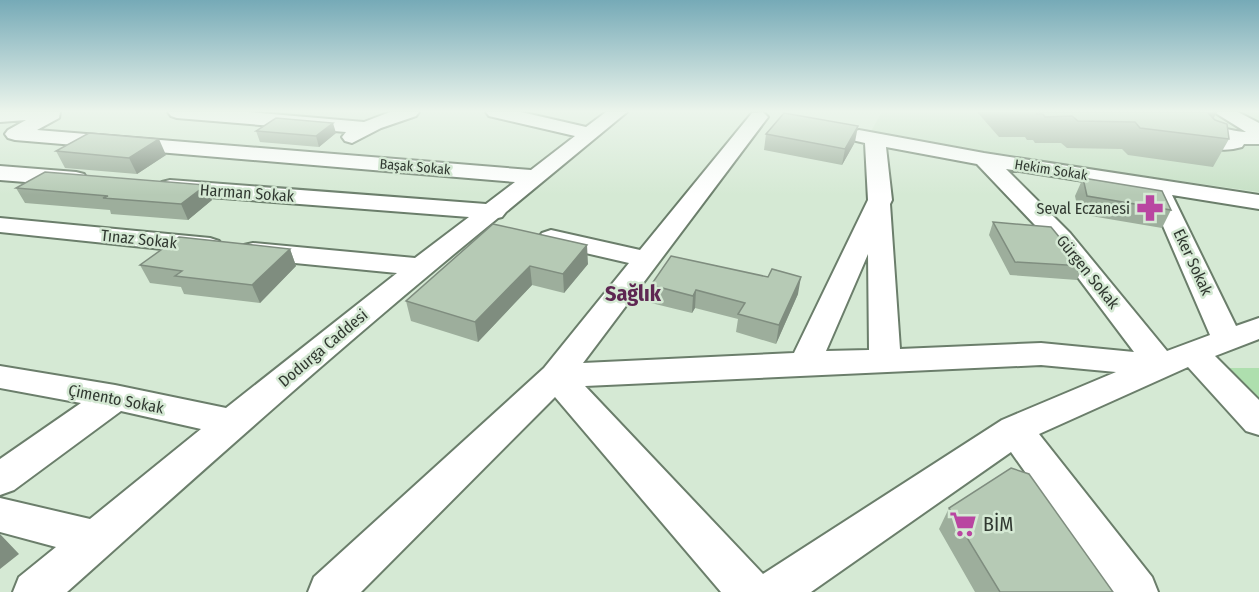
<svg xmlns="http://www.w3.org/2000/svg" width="1259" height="592" font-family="'Fira Sans Condensed',sans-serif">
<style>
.built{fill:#c6e0c5}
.green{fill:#aedfae}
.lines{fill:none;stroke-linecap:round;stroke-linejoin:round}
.minor-casing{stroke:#6b7e6b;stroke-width:4}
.minor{fill:#fff;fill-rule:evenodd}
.wall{fill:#9dae9c}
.shaded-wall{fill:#7f8d7f}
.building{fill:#b6cab5;stroke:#7f8d7f;stroke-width:1.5}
.labels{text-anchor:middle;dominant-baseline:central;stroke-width:5;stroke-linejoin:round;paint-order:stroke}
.far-street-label{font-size:14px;fill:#313931;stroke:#d5e9d4}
.street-label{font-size:16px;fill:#313931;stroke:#d5e9d4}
.poi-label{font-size:16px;fill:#313931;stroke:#d5e9d4;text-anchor:end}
.near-poi-label{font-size:20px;fill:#313931;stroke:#d5e9d4;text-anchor:start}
.district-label{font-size:22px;font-weight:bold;fill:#5e2752;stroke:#d5e9d4}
</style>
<rect width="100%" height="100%" fill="#d5e9d4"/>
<path class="built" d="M882,112h377v80l-214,-30 -175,-29z"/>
<path class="green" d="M1222,368h37v38z"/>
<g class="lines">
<defs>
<path id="minor" d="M0,112h60l-1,6 -22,12 494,40 44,-34 -86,-20 -3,-4h35l65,15 20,-15h21l-121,100 -4,5 -4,1c-148,120 -289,247 -431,374h-54l6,-15 37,-30 -56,-15v-34l90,21 111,-90 -80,-18 -107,79 -14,5v-36l81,-56 -81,-15v-22l115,19 111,23 171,-135 -144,-14 -9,-2 -4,-6 4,-6 9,-2 162,15 54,-41 -299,-23 -8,-2 -3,-5 3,-5 8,-2 316,24 29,-22 -500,-42 -7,-2 -3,-4 3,-4 18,-10 -26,2z
M168,112h81l115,10 26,-10h29l-3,4 -35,12 -29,15 -7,-2 -3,-4 4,-5 -169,-14 -6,-2z
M1214,112h24l21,11v21h-15l-2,3c-17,5 -39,4 -50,-12 12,-16 38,-3 54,-3z
M752,113l11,-1 5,5 -185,246 211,-10 74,-153 -3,-57 -13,-3 -3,-4 3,-4 7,-2 125,23 275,42v14l-87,-14 64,131 23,-8v21l-44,17 44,44v35l-13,-4 -58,-64 -149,67 113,143 6,15h-48l-99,-140 -200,140h-90l-166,-195 -194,195h-53l6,-15 230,-209 85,-105 -87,-20 -4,-5 4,-5 9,-3 89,20zM886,147l91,17 75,79 82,109 -93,-9 -141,6 -10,-145 2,-4zM1006,169l142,22 62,144 -43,16 -97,-118zM868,254l1,96 -43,1zM1041,365l75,7 -114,48 -239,154 -178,-188z
M0,166l76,6 8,2 3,5 -3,5 -8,2 -76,-6z
M0,218l210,20 9,3 4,5 -4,5 -9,3 -210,-22z"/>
</defs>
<use href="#minor" class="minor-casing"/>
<use href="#minor" class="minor"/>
</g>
<path class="wall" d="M977,112h240l-4,6 16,21 -16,28 -85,-12 -6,-6 -55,-1 -6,-5h-26l-2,-3h-6l-2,-3h-26z
M256,131l80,2 -17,14 -59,-5z
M766,134l89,8 -13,23 -78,-15z
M56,151l110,4 -29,19 -72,-6z
M1083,178l88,32 -9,18 -83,-14 -4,-18z
M16,188l196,12 -24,20 -77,-6 -1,-4 -85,-7z
M993,222l90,44 -6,14 -67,-5 -21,-40z
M493,224l95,40 -24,29 -32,-8 -54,57 -67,-21 -5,-20z
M290,249l6,17 -36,37 -76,-9 -3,-7 -31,-4 -10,-18z
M651,285l147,9 -22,50 -40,-12 2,-13 -43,-11 -3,5 -41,-10z
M949,508l164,84h-138l-36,-63z"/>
<path class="shaded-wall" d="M1201,112h16l-7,13 -14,3 -6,7z
M333,123l3,10 -17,14 -3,-11z
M858,126l-3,16 -13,23 3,-16z
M159,139l7,16 -29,19 -8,-16z
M206,185l6,15 -24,20 -7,-16z
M587,245l1,19 -24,29 -1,-19z
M290,249l6,17 -36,37 -8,-18z
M530,266l2,19 -54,57 -3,-20z
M801,277l-3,17 -22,50 3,-19z
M696,290l-1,18 -3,5 1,-17z
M0,534l19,20 -19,15z"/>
<path class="building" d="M1036,112h171l8,8 12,4 2,15 -89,-11 -5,-6 -57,-1 -6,-5 -27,1 -2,-3h-6z
M784,113l74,13 -13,23 -79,-15z
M276,118l57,5 -17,13 -60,-5z
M89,133l70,6 -30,19 -73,-7z
M45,172l161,13 -25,19 -78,-6 5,-2 -92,-8z
M1083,178l79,13 9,19 -84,-14z
M993,222l58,5 32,39 -68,-4z
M493,224l94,21 -24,29 -33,-8 -55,56 -69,-21z
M179,237l111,12 -38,36 -77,-9 7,-5 -42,-6z
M671,256l97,21 4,-8 29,8 -22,48 -41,-11 7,-11 -49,-13 -3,6 -42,-11z
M1011,468l18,6 84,118h-113l-51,-84z"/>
<linearGradient id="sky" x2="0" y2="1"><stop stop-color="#76aab7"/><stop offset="0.57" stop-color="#ecf5ec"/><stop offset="1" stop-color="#ecf5ec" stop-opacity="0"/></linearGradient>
<rect width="1259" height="195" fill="url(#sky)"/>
<defs>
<symbol id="pharmacy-bare" viewBox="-9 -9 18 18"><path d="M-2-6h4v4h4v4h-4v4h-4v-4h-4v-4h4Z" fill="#b946a1" stroke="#d5e9d4" stroke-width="2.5" paint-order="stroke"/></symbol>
<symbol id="supermarket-bare" viewBox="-9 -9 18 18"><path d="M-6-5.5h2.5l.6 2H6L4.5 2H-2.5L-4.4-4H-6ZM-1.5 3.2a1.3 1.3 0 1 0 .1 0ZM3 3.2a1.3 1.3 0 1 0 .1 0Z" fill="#b946a1" stroke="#d5e9d4" stroke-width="2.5" paint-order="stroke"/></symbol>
</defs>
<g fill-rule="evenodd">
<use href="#pharmacy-bare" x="1131" y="189" width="38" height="38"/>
<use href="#supermarket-bare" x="944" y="505" width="38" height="38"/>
</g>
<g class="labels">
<g class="far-street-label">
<text transform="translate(415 167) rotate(5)">Başak Sokak</text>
<text transform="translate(1051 170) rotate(9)">Hekim Sokak</text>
</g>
<g class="street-label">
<text transform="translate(247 193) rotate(4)">Harman Sokak</text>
<text transform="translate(139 239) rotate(6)">Tınaz Sokak</text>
<text transform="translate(1193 262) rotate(65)">Eker Sokak</text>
<text transform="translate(1088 272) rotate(51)">Gürgen Sokak</text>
<text transform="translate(323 348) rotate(-40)">Dodurga Caddesi</text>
<text transform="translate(116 399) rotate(11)">Çimento Sokak</text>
</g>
<g class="poi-label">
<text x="1130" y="208">Seval Eczanesi</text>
</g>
<g class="near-poi-label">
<text x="983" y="524">BİM</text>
</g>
<g class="district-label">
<text x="633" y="293">Sağlık</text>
</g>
</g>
</svg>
